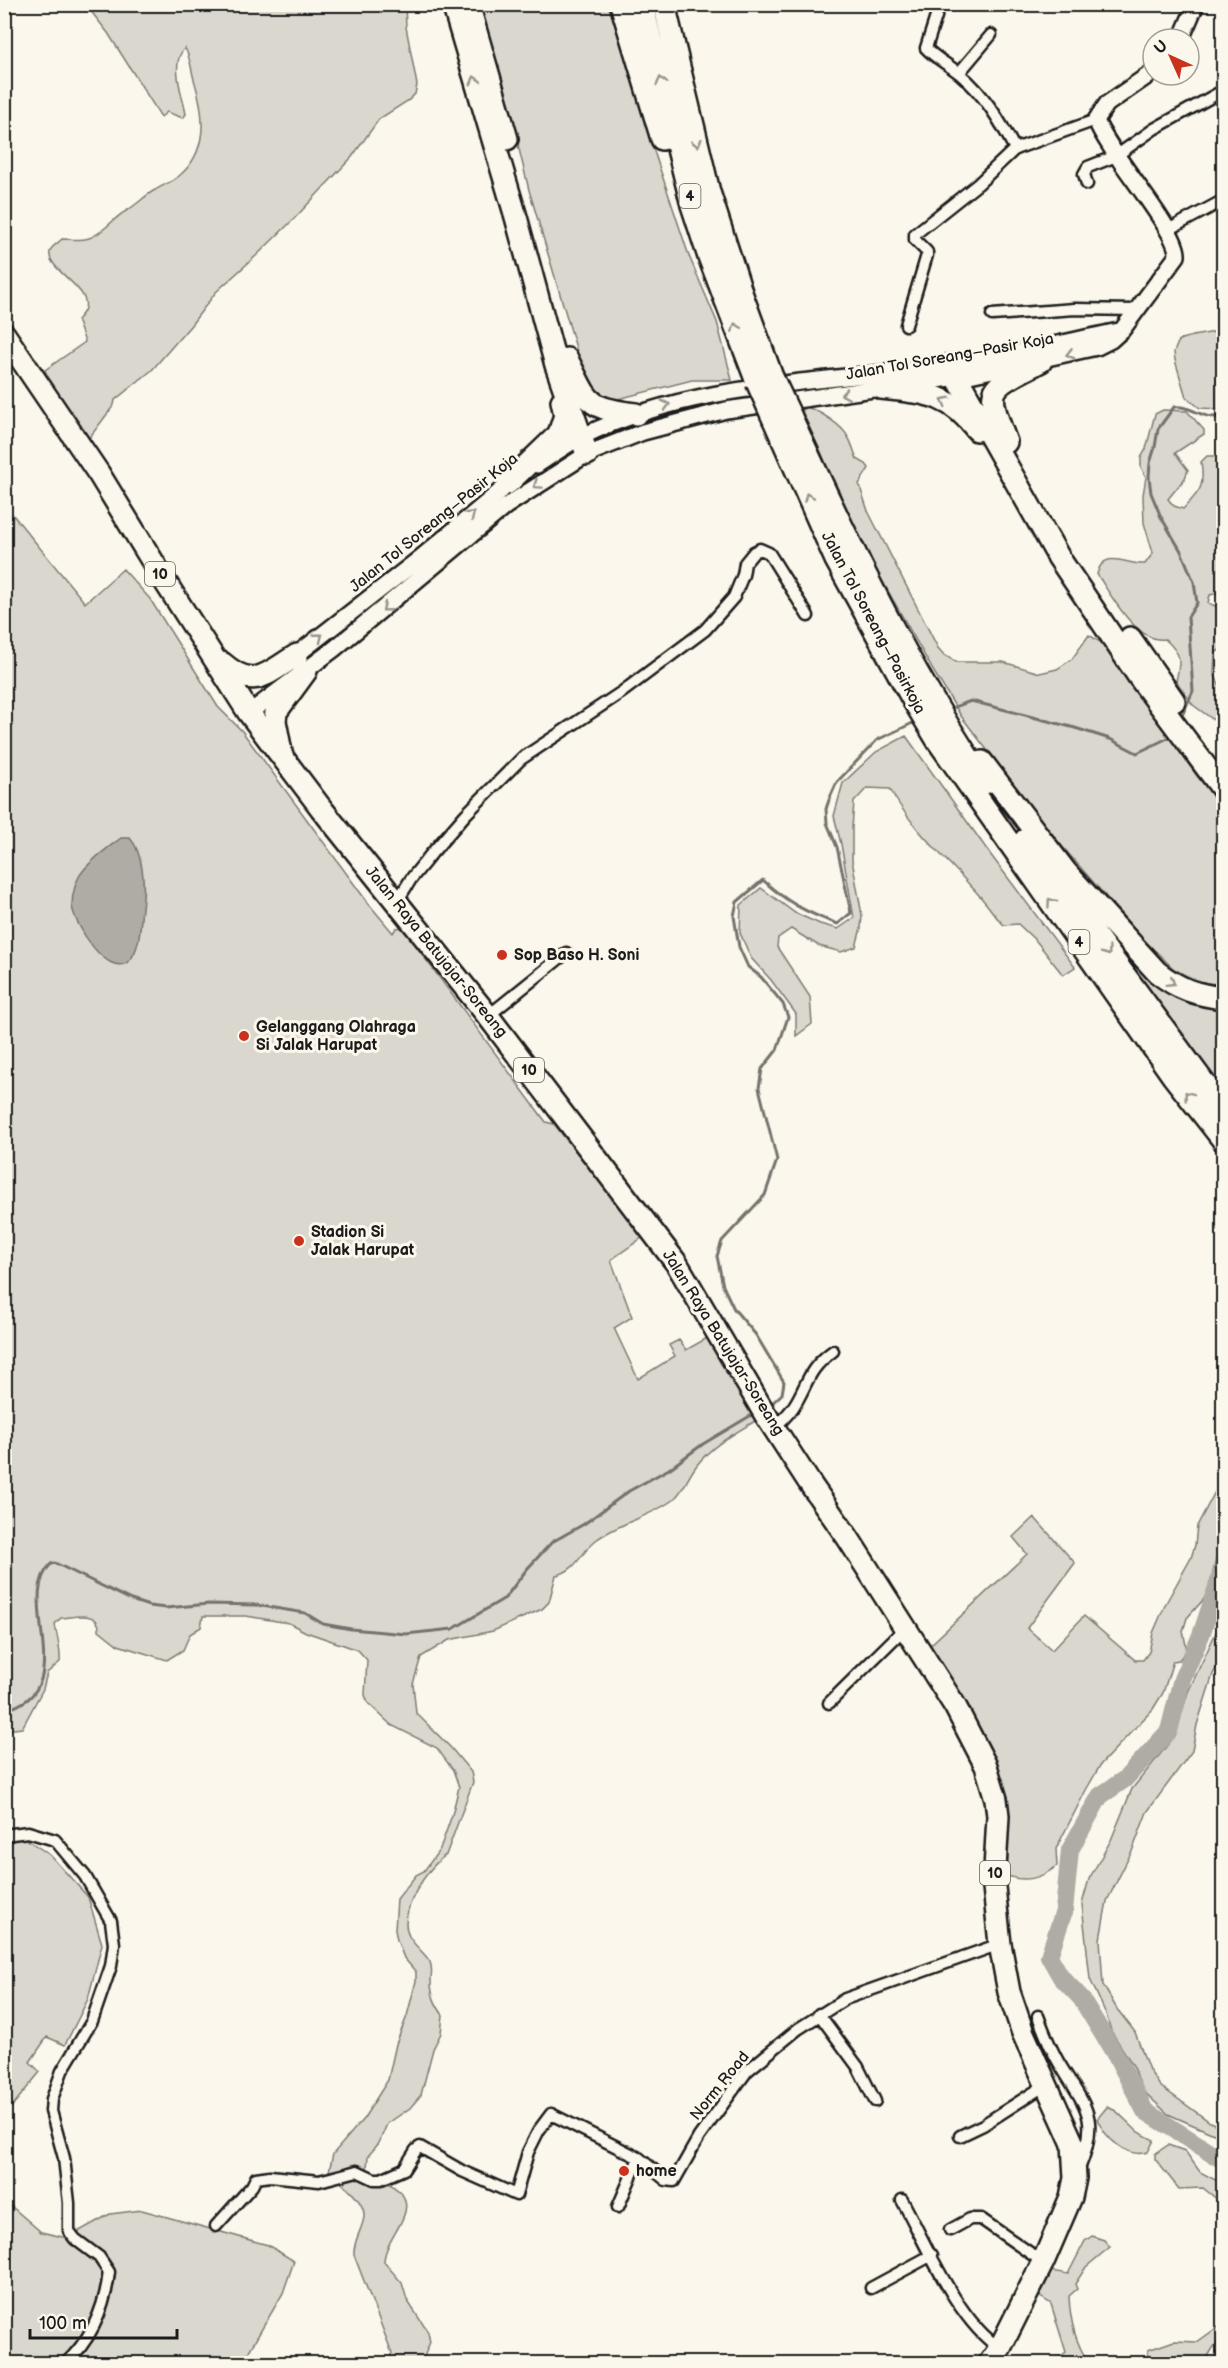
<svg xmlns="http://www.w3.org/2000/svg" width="1228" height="2368" font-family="'Balsamiq Sans',sans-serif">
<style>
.green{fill:#dad7ce;stroke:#7b7a75;stroke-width:1.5}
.water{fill:#afaca5;stroke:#74726e;stroke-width:1.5}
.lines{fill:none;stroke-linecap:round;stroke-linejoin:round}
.stream{stroke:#74726e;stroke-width:3}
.river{stroke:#afaca5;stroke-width:18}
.street-casing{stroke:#1c1c1c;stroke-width:15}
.secondary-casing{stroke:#1c1c1c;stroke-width:20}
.highway-casing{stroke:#1c1c1c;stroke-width:26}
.street{stroke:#fbf7ec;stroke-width:10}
.secondary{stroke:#fbf7ec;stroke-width:15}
.highway{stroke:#fbf7ec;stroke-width:21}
.highway-bridge-casing{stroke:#1c1c1c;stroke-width:26;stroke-linecap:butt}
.highway-bridge{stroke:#fbf7ec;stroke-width:21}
.oneway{stroke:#97948e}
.poi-dot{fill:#c8321e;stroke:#fbf7ec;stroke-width:2}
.labels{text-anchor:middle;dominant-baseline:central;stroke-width:6;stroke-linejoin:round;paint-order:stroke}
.shield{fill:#fbf7ec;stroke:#5f5e5a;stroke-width:1.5}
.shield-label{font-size:15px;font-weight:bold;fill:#1c1c1c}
.street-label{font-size:16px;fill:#1c1c1c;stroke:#fbf7ec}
.poi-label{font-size:16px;font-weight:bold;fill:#1c1c1c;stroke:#fbf7ec;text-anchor:start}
</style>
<rect width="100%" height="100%" fill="#fbf7ec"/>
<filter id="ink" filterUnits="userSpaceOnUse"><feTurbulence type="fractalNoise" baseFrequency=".0167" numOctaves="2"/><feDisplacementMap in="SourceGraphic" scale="12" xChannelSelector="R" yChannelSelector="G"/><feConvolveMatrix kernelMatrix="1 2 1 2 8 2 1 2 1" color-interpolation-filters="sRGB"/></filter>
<g filter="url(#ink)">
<path class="green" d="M86,5h319l1,22 11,58 -2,9 -6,6 -30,19 -27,38 -59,63 -36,35 -41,37 -25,33 -39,45 -37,30 -1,5 -27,36 -37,-59 -5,-12 40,-28 -8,-22c3,-3 7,-8 8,-12 6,-21 -44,-41 -34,-59 2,-3 8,-7 11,-10 8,0 18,2 27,-1 14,-4 24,-20 37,-27 11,-6 18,-15 29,-21 8,-5 17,-8 24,-14 29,-24 26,-60 16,-93 -4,-12 -4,-24 -10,-35 -16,14 -2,49 1,66l-3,4 -16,-6 -6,5 -53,-84z
M476,5h134l39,131 40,120 28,66 15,58h-40l-78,20 -16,-9 -12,-13 -7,-20 -50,-168 -29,-119z
M1223,329v79l-3,1 -20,-1 -14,-11 -11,-37 -1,-8 5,-12c14,-6 30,-5 44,-11z
M806,407c12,3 36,18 42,30 4,6 6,15 9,22l9,5 3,4 -10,16 9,27 70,137 6,7 12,7h47l37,11 17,-4 15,-10 17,-24 13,8 95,133 26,32v176l-23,-1 -26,-14 -32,-31 -88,-101 -93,-121 -27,-44 -88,-155 -25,-65 -19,-40z
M1163,410l24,1 17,19v4l-29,19 13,17 -3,8 -17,21 6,7 9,3c17,-18 22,-21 18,-47l6,-6h10l6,7v129l-13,3 -2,8 15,6v39l-8,5 -1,20 9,21v51l-8,-24 -22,-16 -17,-24c5,-22 6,-26 -11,-42 -28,5 -54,-44 -68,-65 7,-27 31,-8 48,-10l8,-11 -9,-30 -1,-28 3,-18 -5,-10v-9l5,-9 9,-35z
M13,515l72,88 38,-34 27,30 68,108 24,24 126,172 25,30 3,-5 10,-1 13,23 127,172 8,2 89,113 -32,23 21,57 -18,11 24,51 37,-23 -6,-11 10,-5 7,10 23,-13 37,60 9,24c-21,13 -43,24 -58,44 -9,11 -12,24 -23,34 -23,18 -54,23 -78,41 -15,12 -19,31 -40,35l-7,27 -7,7 -49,22 -44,9 -28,17 -8,27 3,29 35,35 20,24 2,10 -27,73c-19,12 -49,58 -37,81 5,10 16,17 21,26 3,7 1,12 1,19 0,14 4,23 12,34l-2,18 -8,16 -12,46 -11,13 -23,16 -8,19 -11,13 -1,12c10,8 27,17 34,25 17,20 -17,46 -17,69l18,21 5,17 21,32 2,10 -8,20 -35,1 5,-10 -38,-98c-1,-15 8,-24 10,-38 2,-17 -25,-35 -35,-46l4,-17 31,-36 24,-38 8,-36 11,-28 9,-35v-9l-12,-14 -7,-18 -2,-10 2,-31 19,-24 8,-4 16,-22 12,-34 7,-28 -6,-17 -16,-22 -46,-23 -23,-22 -3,-8 2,-35 -9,-10 -52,-18 -17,-9 -43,-7h-43l-2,11 -11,7 -7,16 -16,10 -49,-15 -19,-15c1,-20 -24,-13 -38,-12l-6,6c2,14 6,24 5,38l-13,11 -4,16 -21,39 -17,2 -1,-1207z
M906,736l87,122 82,109 -12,8 -26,-33 -19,-18 -14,1c-9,-8 -13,-16 -21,-25 -31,-37 -70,-68 -93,-111l-23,-1 -13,14 -2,26v32l10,55 -1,13 -5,19 -15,5 -22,-6 -28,-17 -13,9 -1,9 33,50 2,27 -16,12v-22l-25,-34 -20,-22 -11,-25 1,-28 20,-17 34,25 25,11 18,5 16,-11 -13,-74 -7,-28 9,-33 33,-31z
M1093,915l86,82 17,8 27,2v85l-133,-175z
M1223,1488v38l-13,60 -6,13 -17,19 -4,13 4,19 -8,10 -6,1 -10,32 -10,16 -52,55 -15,26 -30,59 1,17c-17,13 -32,17 -52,9l-3,-55 -76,-171 101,-95 -14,-17 21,-20 41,46 -48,65 25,22 32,-34 51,44h8l6,-8 4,-19 13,-30 25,-45 4,-13 2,-19 19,-36z
M1223,1605v51l-10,18 -16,51 -5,26 -45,61 -14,37 -26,52 -7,38 3,46 14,24 18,23 14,38 11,16 50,36 13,6v10l-55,-24 -26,-24 -8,-23 -23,-36 -5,-17 -16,-35 -8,-75 7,-25 22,-39 21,-51 43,-53 13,-44 29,-62z
M5,1825l45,30 38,42 14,47 -14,55 -23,46 -18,-8 -17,25 10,10 -35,43z
M1107,2107l9,4 22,21 16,8 -6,12c-22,7 -43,-15 -51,-33z
M1168,2145l17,6 15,21 23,12v20l-20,-16 -24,1 -24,-30v-5z
M4,2200l37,32 26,6 43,-24 32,-4 126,35 26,16 -11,32 -41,70h-237z
M1092,2236l12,4 6,7 -24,20 -11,17 2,5 -8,7c1,24 6,47 20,67h-37l14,-11 -15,-48 -12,-8 12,-25 17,3 17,-33z
M1223,2310v27l-10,11 -9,15h-32l-2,-1 -14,1 -7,-4 -1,-9 26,-9 23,1 25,-18z"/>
<path class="water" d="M121,838h9c14,16 15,49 12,70 -2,15 -1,41 -13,53 -21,19 -56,-38 -57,-56 0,-11 4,-26 11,-34 10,-13 25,-23 38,-33z"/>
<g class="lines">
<path class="stream" d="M949,709l22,-8 104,27 35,11 27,14 35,-17
M1180,720l13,-29 -5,-74 9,-14 -3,-21 -13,-31 -20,-34 -10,-24 -2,-16 1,-14 5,-16 3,-18 16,-22c19,-2 28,14 50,9
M769,1406l13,-12 2,-12 -28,-47 -22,-26 -11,-23 -6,-30 5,-15 43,-46 12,-35 -18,-72 3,-19 15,-19 11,-33 -5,-13 -22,-27 -13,-10 -9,-20 -5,-31 3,-14 26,-22c23,22 44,33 75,44l13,-11 -14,-66 -10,-24 -1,-14 3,-9 8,-18 40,-42 40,-19
M4,1710c78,-18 10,-110 47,-146l4,-1 76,37 18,6 17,2 43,-4 47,1 49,8 18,11 28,5 55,5 47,-5 52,-31 22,-29 25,-27 32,-18 45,-33 40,-22 34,-25 52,-31"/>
<path class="river" d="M1224,1566l-23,69 -19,44 -13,52 -44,48 -25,17 -30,54 -6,61 -15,45 12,21 20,21 37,61 27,52 79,50
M1220,2364l4,-8"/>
<defs>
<path id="street" d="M940,4l-14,44c9,10 23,17 34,26 25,21 40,47 55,75
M959,73l32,-38
M1087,184l-3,-10 4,-7 28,-11 38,-27 70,-39
M1168,230l56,-30
M992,315l83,-6 60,1
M906,325l21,-70v-3l-12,-12v-6l63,-50 37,-35 81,-29
M396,903l15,-24 21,-26 34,-39 55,-55 101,-67 83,-62 29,-33 9,-22 2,-12 9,-11 6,-3 9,4 39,63
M488,1016l78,-63
M774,1428c7,-7 15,-14 20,-22 15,-24 13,-36 39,-55
M829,1703l76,-75
M4,1835l24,-3 27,8 30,36 26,45 3,23 -3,22 -19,55 -30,50 -10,28 -1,12 13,47 5,45v28l6,8 24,18 10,15c-4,36 -17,67 -44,92
M819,2014l39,53 17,34
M1038,2016c6,16 12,32 21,47 26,44 42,53 20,106
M960,2136l23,-11 64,-41
M902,2200c24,44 56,122 98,148
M618,2207l21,-49
M216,2226l36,-40 4,-8 14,-2 49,5 38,-10 17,8h7l23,-10 12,-19 4,-3 42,24 54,24 12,-43 11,-22 12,-16 88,44 27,22 8,1 25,-44 48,-66 51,-42 47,-30 155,-55
M950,2230l20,-11h11l62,43
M871,2288l61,-33"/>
<path id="secondary" d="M1181,39l15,-35
M537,465c15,-10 30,-21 46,-29 115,-55 243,-53 367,-71 57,-8 113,-23 169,-34
M290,660l128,-100 98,-82
M249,713l85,-64 172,-143 81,-52 56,-22 83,-22 239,-34 132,-29 14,-7 11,-10 55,-74c3,-24 -69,-103 -81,-136l11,-16 46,-32"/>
<path id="highway" d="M453,4l63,213 40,148 31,89
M468,4l39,135
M621,4l41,135
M642,4l50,201 16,49 49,128
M664,4l45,188 33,103 30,82
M4,334l95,140 65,106 85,133 72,95 167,208 189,248 88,150 44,68 39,56 107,168 31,60 10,33 2,17 -4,71 6,57 9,48 14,41 50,111 2,34 -4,19 -28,65 -43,86 -11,16
M567,359c22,43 18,49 69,55
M950,365l109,193 80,119 85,114
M881,388c43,5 67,4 96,42
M790,415c58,127 117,252 195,368
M774,420l62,140 76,138 26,43 235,335 51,65
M1006,442c-23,-59 -16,-53 35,-81
M508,483l51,-49 6,-19 -3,-14
M1130,638l44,63
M222,663c32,28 44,11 75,-8
M281,752l-6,-31 1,-9 30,-41
M982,762l84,110 91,100c21,17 40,23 67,26
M1025,840l199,270"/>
</defs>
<use href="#street" class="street-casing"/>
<use href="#secondary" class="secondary-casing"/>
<use href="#highway" class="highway-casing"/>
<use href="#street" class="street"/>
<use href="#secondary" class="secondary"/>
<use href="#highway" class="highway"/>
<defs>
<path id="highway-bridge" d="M772,377l18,38
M757,382l17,38"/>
</defs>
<use href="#highway-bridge" class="highway-bridge-casing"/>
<use href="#highway-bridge" class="highway-bridge"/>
</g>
<defs><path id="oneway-chevron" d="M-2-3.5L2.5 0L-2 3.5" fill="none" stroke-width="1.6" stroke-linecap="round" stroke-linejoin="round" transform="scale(1.5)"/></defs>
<g class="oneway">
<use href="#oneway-chevron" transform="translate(475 80) rotate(-106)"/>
<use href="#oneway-chevron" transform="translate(661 81) rotate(-104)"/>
<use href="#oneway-chevron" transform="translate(697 143) rotate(77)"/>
<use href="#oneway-chevron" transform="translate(736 327) rotate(-111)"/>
<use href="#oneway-chevron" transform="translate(1070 354) rotate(166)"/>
<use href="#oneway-chevron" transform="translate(845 394) rotate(171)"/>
<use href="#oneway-chevron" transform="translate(945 401) rotate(-153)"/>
<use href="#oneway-chevron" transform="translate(666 405) rotate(-15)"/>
<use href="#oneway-chevron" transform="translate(537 485) rotate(146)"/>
<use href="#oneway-chevron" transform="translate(808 497) rotate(-114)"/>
<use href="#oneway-chevron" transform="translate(471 515) rotate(-40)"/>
<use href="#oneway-chevron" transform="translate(386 608) rotate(141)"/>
<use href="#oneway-chevron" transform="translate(319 637) rotate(-38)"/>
<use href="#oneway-chevron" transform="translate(1051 902) rotate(-125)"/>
<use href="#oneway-chevron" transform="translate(1107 952) rotate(54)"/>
<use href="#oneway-chevron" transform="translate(1171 982) rotate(32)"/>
<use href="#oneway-chevron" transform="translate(1188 1095) rotate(-128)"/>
</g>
</g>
<g class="poi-dot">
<circle cx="502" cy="955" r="6"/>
<circle cx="244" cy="1036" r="6"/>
<circle cx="299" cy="1241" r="6"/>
<circle cx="624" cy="2171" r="6"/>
</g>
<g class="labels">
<g class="shield">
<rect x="679.5" y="184" width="21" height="24" rx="4.5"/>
<rect x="145" y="562" width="30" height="24" rx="4.5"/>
<rect x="1068.5" y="930" width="21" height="24" rx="4.5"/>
<rect x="514" y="1058" width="30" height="24" rx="4.5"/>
<rect x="980" y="1861" width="30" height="24" rx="4.5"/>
</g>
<g class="shield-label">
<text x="690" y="196">4</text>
<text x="160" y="574">10</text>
<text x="1079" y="942">4</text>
<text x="529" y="1070">10</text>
<text x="995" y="1873">10</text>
</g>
<g class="street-label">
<text transform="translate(950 357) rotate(-10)">Jalan Tol Soreang–Pasir Koja</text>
<text transform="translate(434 523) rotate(-39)">Jalan Tol Soreang–Pasir Koja</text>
<text transform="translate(873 623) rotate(62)">Jalan Tol Soreang–Pasirkoja</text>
<text transform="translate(436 952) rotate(51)">Jalan Raya Batujajar-Soreang</text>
<text transform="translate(723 1343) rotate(58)">Jalan Raya Batujajar-Soreang</text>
<text transform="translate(720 2086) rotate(-51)">Norm Road</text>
</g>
<g class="poi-label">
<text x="514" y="955">Sop Baso H. Soni</text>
<text x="256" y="1027">Gelanggang Olahraga<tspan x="256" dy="18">Si Jalak Harupat</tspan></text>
<text x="311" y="1232">Stadion Si<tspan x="311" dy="18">Jalak Harupat</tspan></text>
<text x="636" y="2171">home</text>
</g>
</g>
<rect width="1228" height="2368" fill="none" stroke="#fbf7ec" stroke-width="24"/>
<rect x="12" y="12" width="1204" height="2344" fill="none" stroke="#1c1c1c" stroke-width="2" filter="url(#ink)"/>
<g transform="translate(1171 57) rotate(315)"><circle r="28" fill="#fbf7ec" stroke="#a29f99" stroke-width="1.5"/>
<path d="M0-4.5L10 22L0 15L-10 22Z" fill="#c8321e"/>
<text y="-9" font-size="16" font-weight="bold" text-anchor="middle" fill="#1c1c1c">U</text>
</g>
<path d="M30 2329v9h147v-9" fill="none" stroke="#1c1c1c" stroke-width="3"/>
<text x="39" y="2329" font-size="18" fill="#1c1c1c" stroke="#fbf7ec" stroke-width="4.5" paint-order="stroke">100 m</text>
</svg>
